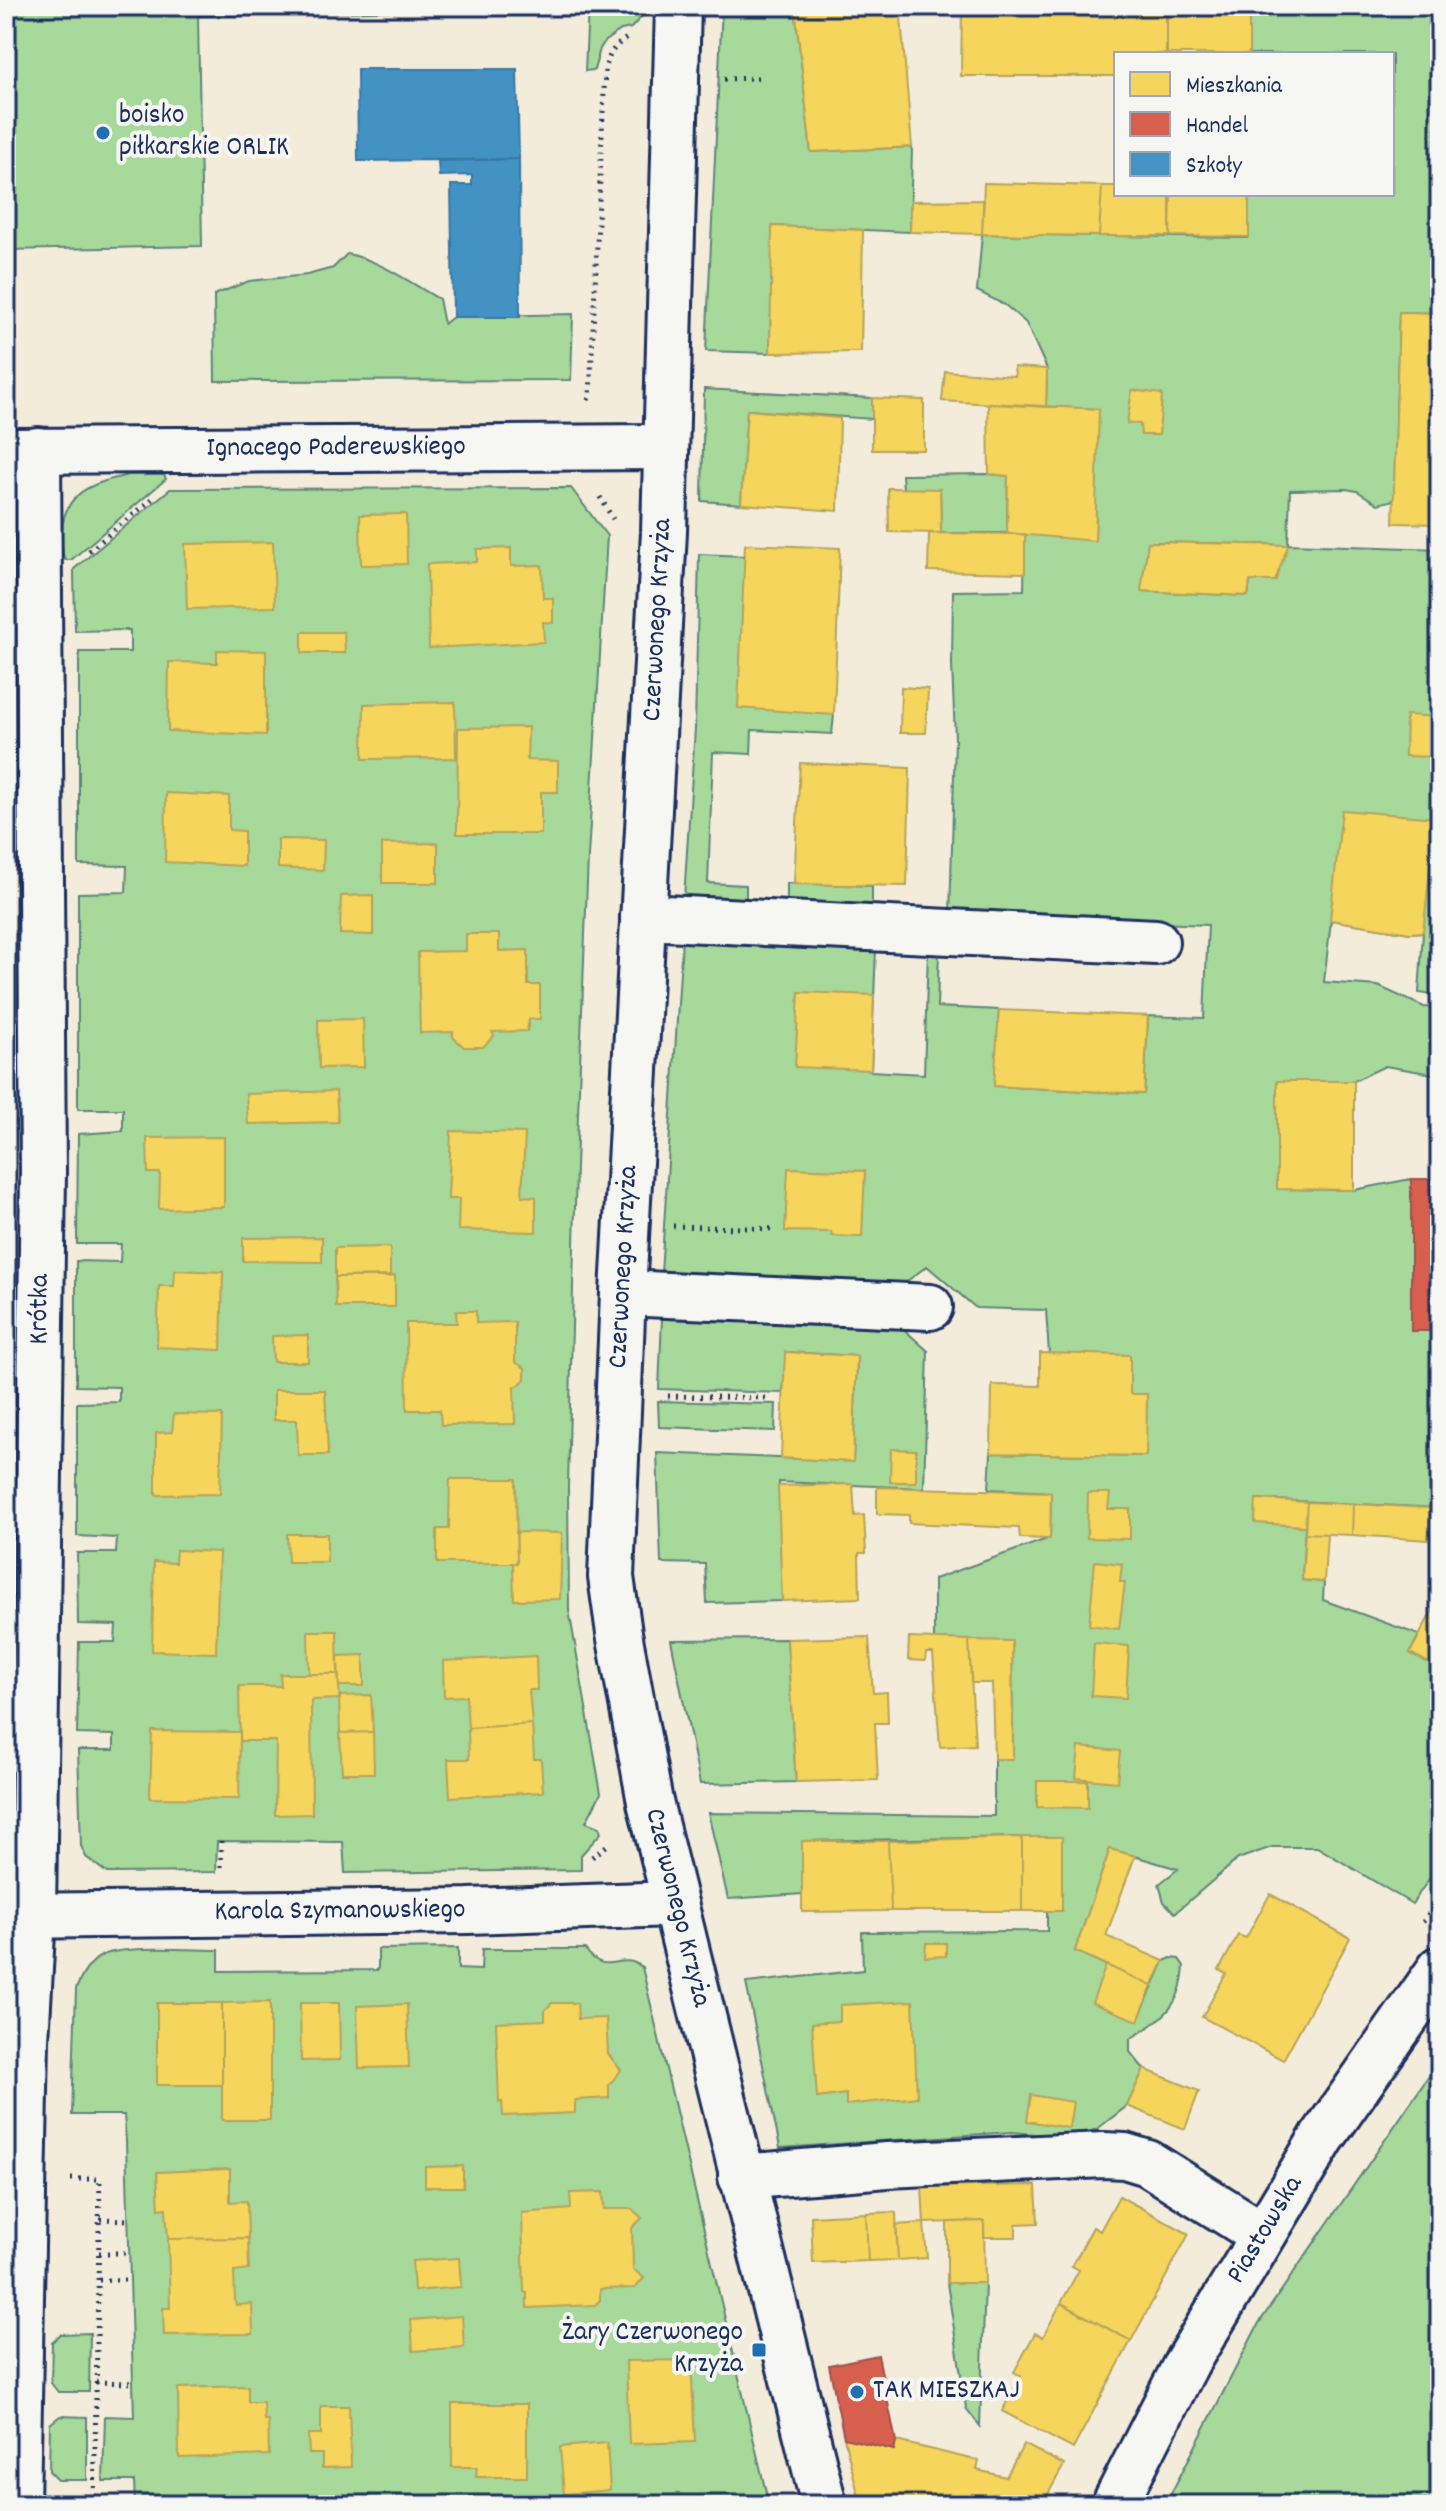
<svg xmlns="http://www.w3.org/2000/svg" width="1446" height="2511" font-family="Dekko,sans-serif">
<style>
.green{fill:#a6d99a;stroke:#60847c;stroke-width:2;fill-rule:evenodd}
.homes{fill:#f6d55c;stroke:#b4a35d;stroke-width:2}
.shops{fill:#d6604d;stroke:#9e5152;stroke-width:2}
.schools{fill:#4393c3;stroke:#3775a5;stroke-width:2}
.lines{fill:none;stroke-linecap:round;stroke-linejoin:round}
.minor-casing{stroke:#1b2f5e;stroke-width:50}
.path{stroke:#1b2f5e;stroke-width:5;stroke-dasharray:2 6;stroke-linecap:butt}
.minor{stroke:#f6f6f2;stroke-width:44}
.poi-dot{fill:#1f6fb2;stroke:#f6f6f2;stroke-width:3}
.labels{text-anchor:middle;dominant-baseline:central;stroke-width:8;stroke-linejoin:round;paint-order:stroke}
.poi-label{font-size:28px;fill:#1b2f5e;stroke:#f6f6f2;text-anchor:start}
.street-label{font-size:28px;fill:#1b2f5e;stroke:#f6f6f2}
</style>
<rect width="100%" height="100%" fill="#f4ecda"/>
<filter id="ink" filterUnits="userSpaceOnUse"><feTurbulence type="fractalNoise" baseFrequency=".0125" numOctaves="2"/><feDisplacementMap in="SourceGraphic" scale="16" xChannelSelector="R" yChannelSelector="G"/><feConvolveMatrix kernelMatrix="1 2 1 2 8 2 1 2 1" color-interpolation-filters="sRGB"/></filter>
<g filter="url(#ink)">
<path class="green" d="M6,6h537l-345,10 4,230 -196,4z
M588,6h61l-1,4 -17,18 -10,2 -16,11 -5,8 -6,21 -9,1z
M722,6h73l16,146 101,-5 -2,85 -137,-6 -3,127 -64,-2z
M1249,6h191v307l-41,-1 -5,188 -16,4 -21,-13 -11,-2 -56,1 -2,54 152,5v168l-33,-1 33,41v239l-21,-3 4,-61 -13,1 -79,-13 -7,62 54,4 46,21 16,1v67l-55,-9 -31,15h-77l1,108 76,1 57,-11v151l29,1v177l-183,-9 -2,23 50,4 -3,54 22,2 -1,18 96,35 -9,18 30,16v194l-28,41 -95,-57h-45l-34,12 -63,54 -11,-11 -5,-18 19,-15 -68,-20 -35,102 31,14 32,55 26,-59 7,-3 8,1 5,7c-2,40 -22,54 -54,73v13l14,17 -17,37 -30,23 -15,5 -13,3 -57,-5 -232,16 -34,-165 117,-13 -1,-38 185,-1v-20h15l-40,-74 -220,4 1,53 -75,5 -20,-86 286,3v-57l19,-1 -1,-116 -78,-3v-60l116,-41 1,-46 -62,-3 2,-36 154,3 2,-62h-17l-81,-40 -3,-44 -70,-2 -49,-42 -29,22 -237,-14 21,-334 194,9 -5,122 53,3 4,-123 11,1 -2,55 62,3 -4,76 149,8 4,-78 56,2 4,-93 -258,-10 5,-176 -3,-75 1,-73 71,-1 1,-56 70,4 3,-129 -52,-2 1,-38 -21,-46 -21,-18 -28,-14 5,-57 266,4 1,-44h143v-140h-143zM1148,542l139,3 -12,36h-25l-2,15 -106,-5z
M347,254c33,6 62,28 92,45l5,25 9,-7 120,-3 -2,66 -356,1 -1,-86 35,-14 58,-6 26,-7z
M704,389l168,9v21l-125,-9 -6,94 -39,-3z
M989,474l19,2 -1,57h-66l-1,-44h-37l-1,-14z
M129,475h35l2,4 -95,81h-6c-4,-8 -3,-16 -3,-25 0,-43 30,-52 67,-60z
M571,488l36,48 -19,321 -12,310 -8,320 1,123 32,183 -15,29 13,5 2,6 -20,22v15l-236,3 -2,-31 -126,-1 -1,31 -109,1 -21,-16 -5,-11 -3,-96h36v-15l-37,-1 2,-92h36l1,-17 -38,-1 -1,-71h39l1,-15 -40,-2v-133l42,-1v-15l-43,-1v-125l44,1 1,-18h-44l1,-110 45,-3v-22h-45v-216l48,-1 1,-26 -48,-1v-213h51v-22l-55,1 -1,-62 96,-80z
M699,554l46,2 89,159 -2,19 -80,-4 -1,24 -38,-2 -5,131 38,2v17l-62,-4 11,-170z
M6,557l13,7v98h-13z
M787,883l85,3v24l-85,-5z
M662,1318l236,6 30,27 -4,137 -145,-6 3,119 -75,2 -2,-39 -44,-1 -4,-110 196,8 4,-105 -71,-4 -3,41 -124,-4z
M658,1401l118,3 -1,27 -116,-4z
M787,1639l9,143 -96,2 -29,-144z
M6,1693h5l-5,156z
M458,1948v21l23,1 1,-21h103c22,30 33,1 57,18l127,538h-634l-1,-24h-31l2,-65 29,1 -8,-276 -2,-26h-52l4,-126c6,-14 13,-27 27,-34 22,-10 90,-5 116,-5v21l159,-1v-21z
M1440,2060v445h-275l94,-182z
M947,2283h38l-5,143 -14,-18z
M90,2333l-1,59h-31l-7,-9 1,-41 9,-8z
M60,2416l27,1v63h-29l-9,-9 1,-47z"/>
<path class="homes" d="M795,6h105l12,141 -101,5z
M962,6h204v48h-50v22h-155z
M1167,6h82v48h-82z
M984,183l118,3 -3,50 -117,-2z
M1102,186h14v8h55l-1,42h-71z
M1170,194h79v43l-79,-1z
M984,200l-2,34 -72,-2 1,-31z
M772,226l91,4 -2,122 -91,1z
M1399,312l41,1v211l-47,-1z
M1014,367l33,2 -1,38 -104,-6 3,-30 70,5z
M1132,390l30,4 -3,41h-18l-1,-11 -13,-1z
M872,398l52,2v50h-52z
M988,403l111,6 -4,132 -88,-8 1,-57 -19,-2z
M747,410l93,8 -2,93 -97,-7z
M888,488l52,1 1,44 -52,-1z
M406,514l1,50 -46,1 -1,-50z
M929,533l96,1v39l-97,-2z
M273,542l2,65 -88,2 -2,-65z
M1148,542l140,3 -13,36h-25l-2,15 -107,-5z
M745,544l95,4 -6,167 -96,-7z
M511,548v18l31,-1 1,33h10v25l-10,-1 1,20 -115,6 -2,-84 50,-2v-13z
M302,632h42l1,21h-43z
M217,650l49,1v84l-98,-4 1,-69 48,1z
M901,687l27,2 -2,44h-26z
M455,702l1,56 -93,1 1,-55z
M1406,715l34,2v40l-35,-1z
M528,727l-1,33 31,1v31h-17v42h-84l1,-106z
M800,763l110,5 -3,118 -113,-2z
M166,793l63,3v34l15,1v35l-79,-4z
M1342,810l94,8 -13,114 -13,1 -80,-13z
M278,839l46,1 -1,30 -45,-2z
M438,843v40h-56v-39z
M373,895v40l-33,-1 1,-38z
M466,934h33v17l29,-1v35h12v34h-11l-2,12 -35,1 2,4 -11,11h-19l-11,-10v-5l-33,1 -2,-81 48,-1z
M799,992l75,3 -3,75 -76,-3z
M999,1010l149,6 -4,78 -150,-8z
M363,1019l1,48 -45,1 -1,-48z
M1277,1081h77v109l-77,-1z
M336,1091l2,31 -90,2 -2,-30z
M451,1131l74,2 -3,63 14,1v35l-78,-2 1,-31h-11z
M224,1137v70l-65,2 1,-36h-12l-1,-35z
M788,1168l77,3 -3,66 -30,-1 -1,-4 -46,-1z
M322,1237v25l-79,-1v-23z
M390,1247v30h-55v-29z
M175,1270l48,2 -2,78 -64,-3 2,-61h15z
M395,1276v31h-59l-1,-30z
M456,1311h20v12l39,-1v40l10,6v11l-7,7h-4l1,38 -74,1 -1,-15h-33l-1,-87h51z
M308,1335v27h-35l-1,-26z
M785,1352l72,4 -4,106 -72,-4z
M1040,1353l90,2v39h17l-1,62 -155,-3 1,-68 48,1z
M274,1390h51l3,65h-30l-1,-35h-23z
M174,1414l48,1 -2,79 -64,1v-62l16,-1z
M891,1449l25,1v32h-26z
M450,1479h66l1,84h-80v-34h12z
M853,1484l2,32 9,-1 2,38h-7l1,45 -78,3 -4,-115z
M877,1487l174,5 -1,47 -30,-1 -1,-10 -110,-5v-8l-32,-1z
M1088,1493h22l-2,16h22v30l-43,-1z
M1256,1499l51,3 -2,24 -50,-3z
M1307,1502l46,2 -1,31 -47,-2z
M1353,1504l77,4 -2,32 -76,-5z
M516,1532l46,1 -2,66 -46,1 -1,-37h4z
M1305,1533l22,1 -3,48 -22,-2z
M287,1534h40v28h-39z
M176,1550l43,2 -3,101 -64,-2 2,-89 21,1z
M1095,1561l27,3 -2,18h5l-6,47 -30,-4z
M1440,1596v73l-30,-16z
M308,1631h29l1,43h-29z
M869,1637l4,56 14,-1 1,31h-13l3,57 -82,2 -9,-143z
M909,1638l60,2 6,105 -35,2 -7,-94h-7l-1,8 -17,-1z
M969,1640l43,1 1,118h-19l-2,-76h-21z
M1094,1643l35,3 -3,52 -35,-2z
M364,1655v31h-25l-1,-30z
M536,1656l1,34h-8l3,34 -64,4 -2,-32 -22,1 -1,-36z
M280,1674h58l2,25 -29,1 1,114 -37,1 1,-74h-36l-1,-55h42z
M371,1695l2,37 -33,1 -1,-37z
M532,1724l2,35h7l2,33 -93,5 -2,-38h21l-1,-31z
M152,1731l88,1 -1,67 -89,-1z
M373,1732l1,41h-32l-2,-40z
M1079,1747l41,4 -3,31 -41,-4z
M1037,1781h51v27l-51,-1z
M1022,1837v74h-131l-3,-70z
M1022,1837h40v74h-40z
M802,1841h86l3,70 -89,1z
M1110,1849l25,7 -29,80 58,25 -12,25 -77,-35z
M1270,1894l80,44 -67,122 -81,-43 24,-43 -7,-4 19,-35 8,3z
M926,1943h20v13l-21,1z
M1106,1965l46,21 -14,35 -46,-18z
M913,2001l4,96 -71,8v-11l-29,4 -5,-75 28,-2v-16z
M270,2002v118h-48v-117z
M157,2003h65v82h-65z
M300,2003h39l1,57 -39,1z
M552,2003h25l1,16 28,-1 2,36 13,16 -12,15v13l-34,2v13l-72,3 -1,-14h-3l-3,-80 49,-2v-10z
M407,2004l2,63 -50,1 -2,-62z
M1144,2069l55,22 -14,38 -58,-23z
M1031,2095l42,7 -4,26 -42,-7z
M463,2166v21h-38v-20z
M230,2169v33l17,-1 1,37 -80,1 -2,-31 -7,1 -2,-37z
M1036,2185l2,38 -22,1v13h-32v-16l-60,2 -2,-36z
M603,2192l1,17h28l10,9 -10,10 1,41 11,9 -9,10 -35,1v11l-5,5 -68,3v-15l-3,-1 -2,-79 49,-4 -1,-16z
M1119,2196l70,38 -58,107 -70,-38 18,-33 -7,-4 21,-39 7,4z
M896,2212l2,48 -30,1 -2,-48z
M866,2213l2,48 -55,2 -2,-47z
M984,2221l1,62h-38v-61z
M924,2223l3,35 -29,2 -2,-35z
M248,2238l1,32 -15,2 1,29 1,4 16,-1 1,30 -89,1 -1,-27h7l-2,-69z
M459,2258l2,29 -47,4 -2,-30z
M1061,2303l70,38 -58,108 -71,-38 19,-35 -7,-4 21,-39 8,4z
M462,2316l2,31 -51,4 -2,-31z
M691,2360l4,82 -66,2 -3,-83z
M248,2386v16h15l1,18h4l1,35 -90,3 -1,-70z
M452,2404h75v73h-51l1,-10h-25z
M321,2406h28l2,61 -29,1v-14h-13l-1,-20h13z
M844,2438l50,12 2,-9 83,20 -2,9 29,7 18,-33 40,21 -22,40h-181z
M607,2443l3,47 -46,4 -4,-47z"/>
<path class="shops" d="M1411,1179h29v152h-29z
M878,2355l18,86 -2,9 -50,-12 -15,-73z"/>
<path class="schools" d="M357,69h160l2,90 -161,2z
M519,159l1,158h-67l-2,-132h21v-10l-33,1 -1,-15z"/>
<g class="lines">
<defs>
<g id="minor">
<path id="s1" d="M678,6l-14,526 -41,761 -12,284 8,56 31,169 174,703"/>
<path id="s2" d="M6,451l660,-4"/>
<path d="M643,917l513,25"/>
<path d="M623,1293l307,14"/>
<path id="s3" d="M6,1916l462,-5 206,-7"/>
<path d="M741,2177l146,-12 217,-10 21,1 23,7 115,72"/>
<path id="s4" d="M17,2505l9,-465 7,-125 10,-741 -5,-724"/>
<path id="s5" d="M1114,2505l73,-143 135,-224 118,-169"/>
</g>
</defs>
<use href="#minor" class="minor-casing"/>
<path class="path" d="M724,79l35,-1
M588,400l2,-4 15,-327c4,-15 10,-25 24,-32
M600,497l13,22
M89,551l63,-52
M673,1226l103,3
M668,1396l101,2
M592,1857l17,-13
M221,1867v-26
M1423,1922l17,-25
M71,2179h29l-6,326
M100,2219l28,1
M99,2253h31
M99,2280h32
M96,2382l37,1"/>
<use href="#minor" class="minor"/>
</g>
</g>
<g class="poi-dot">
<circle cx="103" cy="133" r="8"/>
<rect x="751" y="2342" width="16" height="16" rx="4"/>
<circle cx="857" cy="2392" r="8"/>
</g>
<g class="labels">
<g class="poi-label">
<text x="119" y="117">boisko<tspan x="119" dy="32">piłkarskie ORLIK</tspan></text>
<text x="743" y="2334" text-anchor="end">Żary Czerwonego<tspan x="743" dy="32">Krzyża</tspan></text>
<text x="873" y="2392">TAK MIESZKAJ</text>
</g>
<g class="street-label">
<text stroke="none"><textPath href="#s2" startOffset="330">Ignacego Paderewskiego</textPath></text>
<text transform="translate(659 620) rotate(-87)">Czerwonego Krzyża</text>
<text transform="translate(625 1267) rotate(-87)">Czerwonego Krzyża</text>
<text stroke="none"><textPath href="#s4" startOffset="1196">Krótka</textPath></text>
<text stroke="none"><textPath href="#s1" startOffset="1910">Czerwonego Krzyża</textPath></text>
<text stroke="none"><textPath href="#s3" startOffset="334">Karola Szymanowskiego</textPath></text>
<text stroke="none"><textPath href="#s5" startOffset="314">Piastowska</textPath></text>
</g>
</g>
<rect width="1446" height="2511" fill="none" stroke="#f6f6f2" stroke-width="32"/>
<rect x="16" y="16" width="1414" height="2479" fill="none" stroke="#1b2f5e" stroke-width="3" filter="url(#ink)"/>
<rect x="1114" y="52" width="280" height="144" fill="#f6f6f2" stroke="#9ea6b7" stroke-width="2"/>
<rect x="1130" y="72" width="40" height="24" fill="#f6d55c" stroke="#9ea6b7" stroke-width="2"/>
<text x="1186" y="92" font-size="24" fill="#1b2f5e">Mieszkania</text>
<rect x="1130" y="112" width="40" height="24" fill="#d6604d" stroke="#9ea6b7" stroke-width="2"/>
<text x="1186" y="132" font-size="24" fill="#1b2f5e">Handel</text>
<rect x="1130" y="152" width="40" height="24" fill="#4393c3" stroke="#9ea6b7" stroke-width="2"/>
<text x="1186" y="172" font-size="24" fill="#1b2f5e">Szkoły</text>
</svg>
